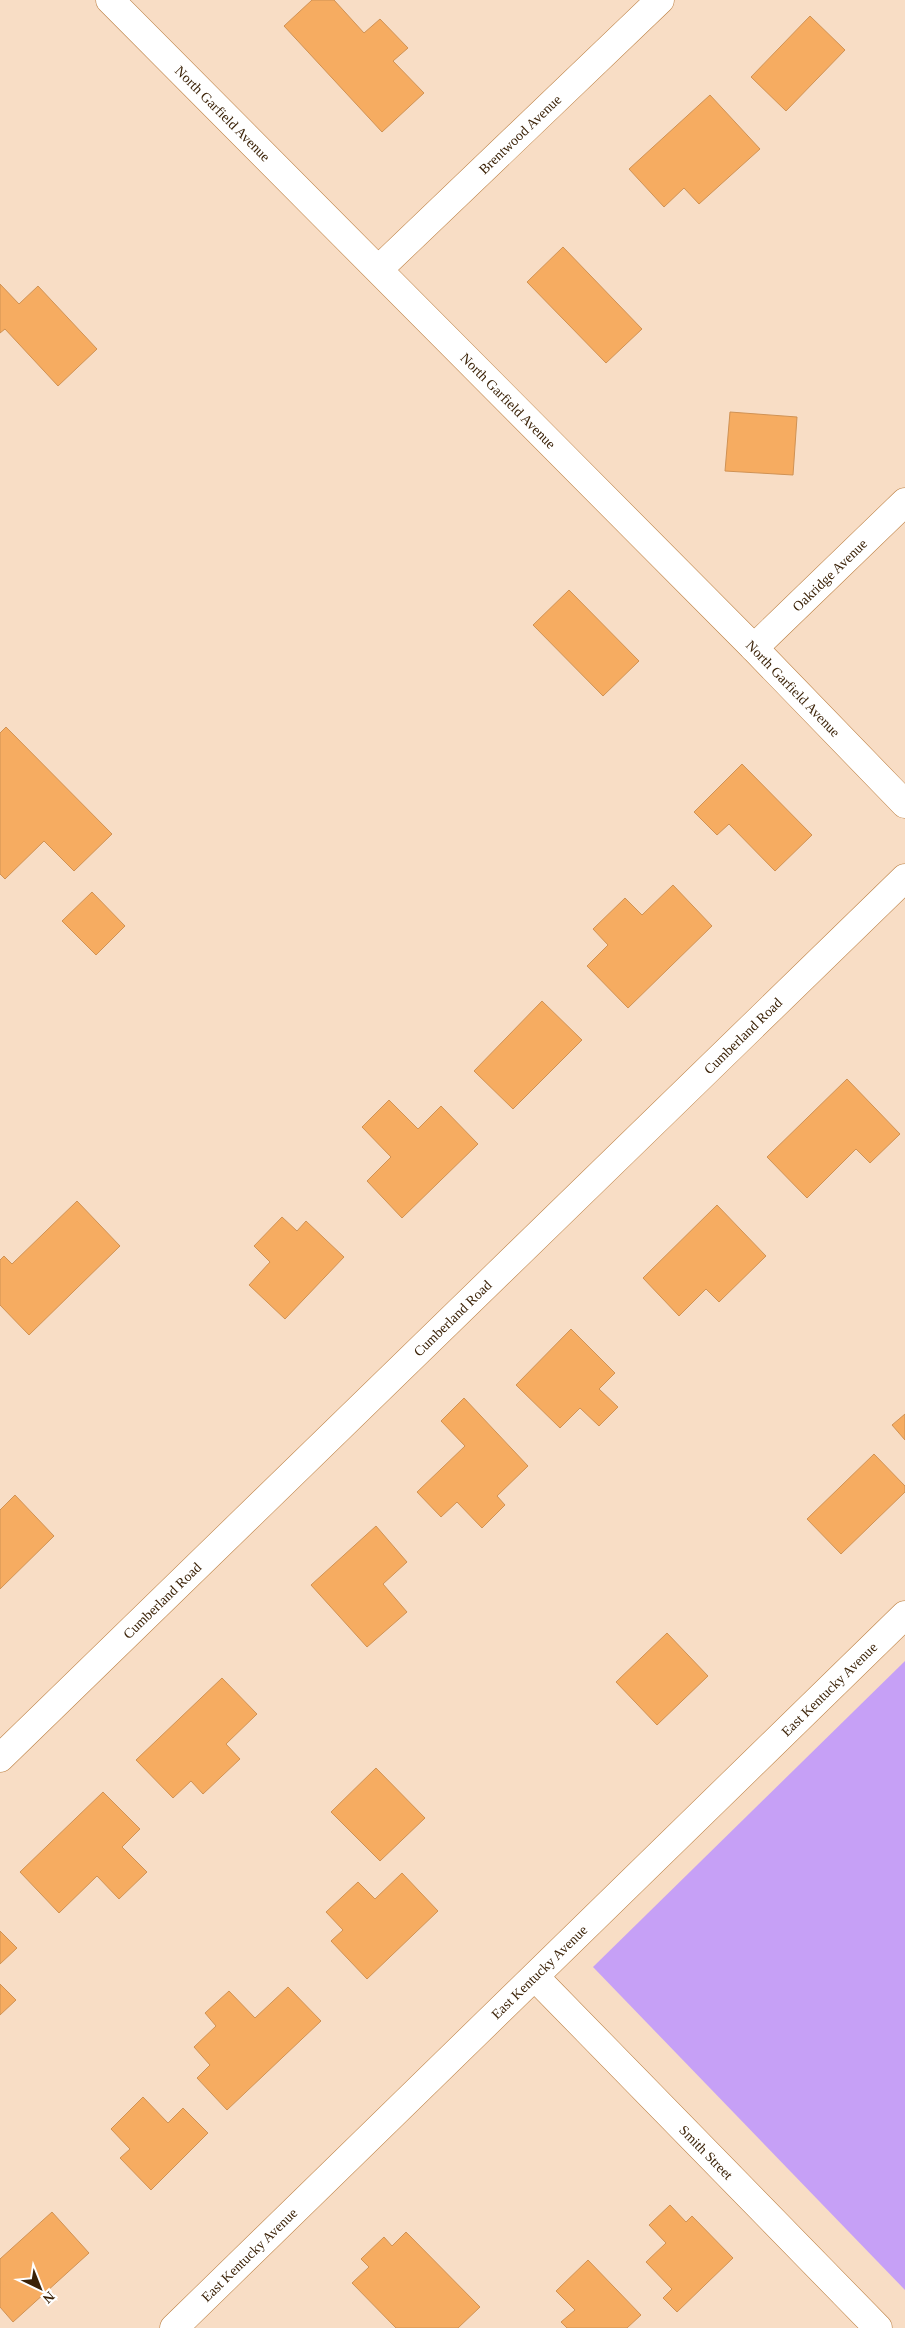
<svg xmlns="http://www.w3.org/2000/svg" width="905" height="2328" font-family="'Times New Roman',serif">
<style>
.forest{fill:#c6a0f6}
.building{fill:#f6ac61;stroke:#d09254}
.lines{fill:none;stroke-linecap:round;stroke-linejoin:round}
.street-casing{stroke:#ba7d3f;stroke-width:29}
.secondary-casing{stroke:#ba7d3f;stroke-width:29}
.street{stroke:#fff;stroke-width:28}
.secondary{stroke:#fff;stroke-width:28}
.labels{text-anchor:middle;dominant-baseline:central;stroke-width:4;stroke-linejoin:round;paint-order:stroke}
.street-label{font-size:14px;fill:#3b2207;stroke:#fff}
</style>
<rect width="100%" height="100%" fill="#f8ddc5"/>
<path class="forest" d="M905,1661v629l-312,-323z"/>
<path class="building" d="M312,0h22l30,33 16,-14 28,29 -15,13 31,32 -42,39 -98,-106z
M810,16l35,34 -59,61 -35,-34z
M710,95l50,54 -61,55 -15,-16 -20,19 -35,-38z
M563,247l79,82 -36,34 -79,-81z
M0,284l19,20 19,-18 59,63 -39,37 -53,-57 -5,4z
M730,412l67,5 -4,58 -68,-4z
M569,590l70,71 -36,35 -70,-71z
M6,727l106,107 -38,37 -30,-30 -39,38 -5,-5v-141z
M742,764l70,71 -37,36 -46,-47 -12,11 -23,-23z
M673,885l39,41 -84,82 -41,-42 21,-21 -15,-16 32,-31 17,17z
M92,892l33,34 -29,29 -34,-34z
M542,1001l40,39 -69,69 -39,-38z
M847,1079l53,55 -30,29 -14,-14 -49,49 -40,-41z
M389,1100l29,29 23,-23 37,38 -76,74 -35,-37 24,-24 -29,-30z
M77,1201l43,45 -91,89 -29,-30v-45l4,-4 8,8z
M717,1205l49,51 -47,46 -13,-13 -27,27 -36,-38z
M282,1217l15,14 9,-10 38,36 -59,62 -36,-34 21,-23 -16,-16z
M571,1329l44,44 -16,16 19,18 -19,19 -19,-18 -20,20 -44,-43z
M464,1398l64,68 -31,30 8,9 -23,23 -25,-26 -16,15 -24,-25 48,-46 -24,-25z
M905,1414v26l-13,-15z
M874,1454l31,32v6l-64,62 -34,-35z
M15,1495l39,41 -54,53v-79z
M376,1526l31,36 -24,22 24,28 -40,35 -56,-62z
M667,1633l41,43 -51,49 -41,-43z
M222,1678l35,36 -31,30 14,15 -37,35 -12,-13 -18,17 -37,-38z
M376,1768l49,50 -45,43 -49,-49z
M103,1792l37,37 -18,18 25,25 -28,27 -22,-23 -38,37 -39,-41z
M402,1873l36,38 -71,68 -36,-38 12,-11 -17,-18 32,-30 17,17z
M0,1931l17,17 -17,16z
M0,1984l16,16 -16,15z
M288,1987l33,34 -94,89 -30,-32 13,-13 -16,-18 22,-21 -11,-13 24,-22 26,27z
M143,2097l25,26 15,-15 25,25 -57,57 -31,-32 10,-9 -19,-20z
M670,2205l16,17 6,-6 41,42 -56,54 -14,-14 9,-9 -26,-27 20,-19 -17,-18z
M52,2212l37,41 -76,69 -13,-15v-48z
M406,2232l74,75 -22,21h-62l-44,-45 17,-16 -8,-8 23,-22 8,9z
M588,2260l53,55 -14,13h-60l-6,-6 14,-12 -19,-19z"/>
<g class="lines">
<defs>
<g id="street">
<path id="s1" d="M379,269l281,-269"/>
<path id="s2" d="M754,648l151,-146"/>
<path id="s3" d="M0,1758l905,-880"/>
<path id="s4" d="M535,1977l343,351"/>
</g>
<g id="secondary">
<path id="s5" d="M110,0l644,648 151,156"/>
<path id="s6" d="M174,2328l731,-713"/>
</g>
</defs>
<use href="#street" class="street-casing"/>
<use href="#secondary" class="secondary-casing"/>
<use href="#street" class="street"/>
<use href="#secondary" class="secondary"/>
</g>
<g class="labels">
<g class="street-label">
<text stroke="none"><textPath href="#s5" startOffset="160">North Garfield Avenue</textPath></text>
<text stroke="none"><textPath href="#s1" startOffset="195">Brentwood Avenue</textPath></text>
<text stroke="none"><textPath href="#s5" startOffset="565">North Garfield Avenue</textPath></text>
<text stroke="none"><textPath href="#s2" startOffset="105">Oakridge Avenue</textPath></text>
<text stroke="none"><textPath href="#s5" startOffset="970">North Garfield Avenue</textPath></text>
<text stroke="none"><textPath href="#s3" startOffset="1036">Cumberland Road</textPath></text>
<text stroke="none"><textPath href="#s3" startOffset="631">Cumberland Road</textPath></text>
<text stroke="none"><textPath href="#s3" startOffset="226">Cumberland Road</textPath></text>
<text stroke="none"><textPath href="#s6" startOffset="915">East Kentucky Avenue</textPath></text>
<text stroke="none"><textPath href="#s6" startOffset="510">East Kentucky Avenue</textPath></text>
<text stroke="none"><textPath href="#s4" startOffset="245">Smith Street</textPath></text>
<text stroke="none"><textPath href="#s6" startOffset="105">East Kentucky Avenue</textPath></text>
</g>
</g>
<g transform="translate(40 2288) rotate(137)" stroke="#ffffff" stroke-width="4" paint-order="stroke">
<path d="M0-4L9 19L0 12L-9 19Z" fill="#3b2207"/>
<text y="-8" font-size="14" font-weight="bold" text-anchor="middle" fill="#3b2207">N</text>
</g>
</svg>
